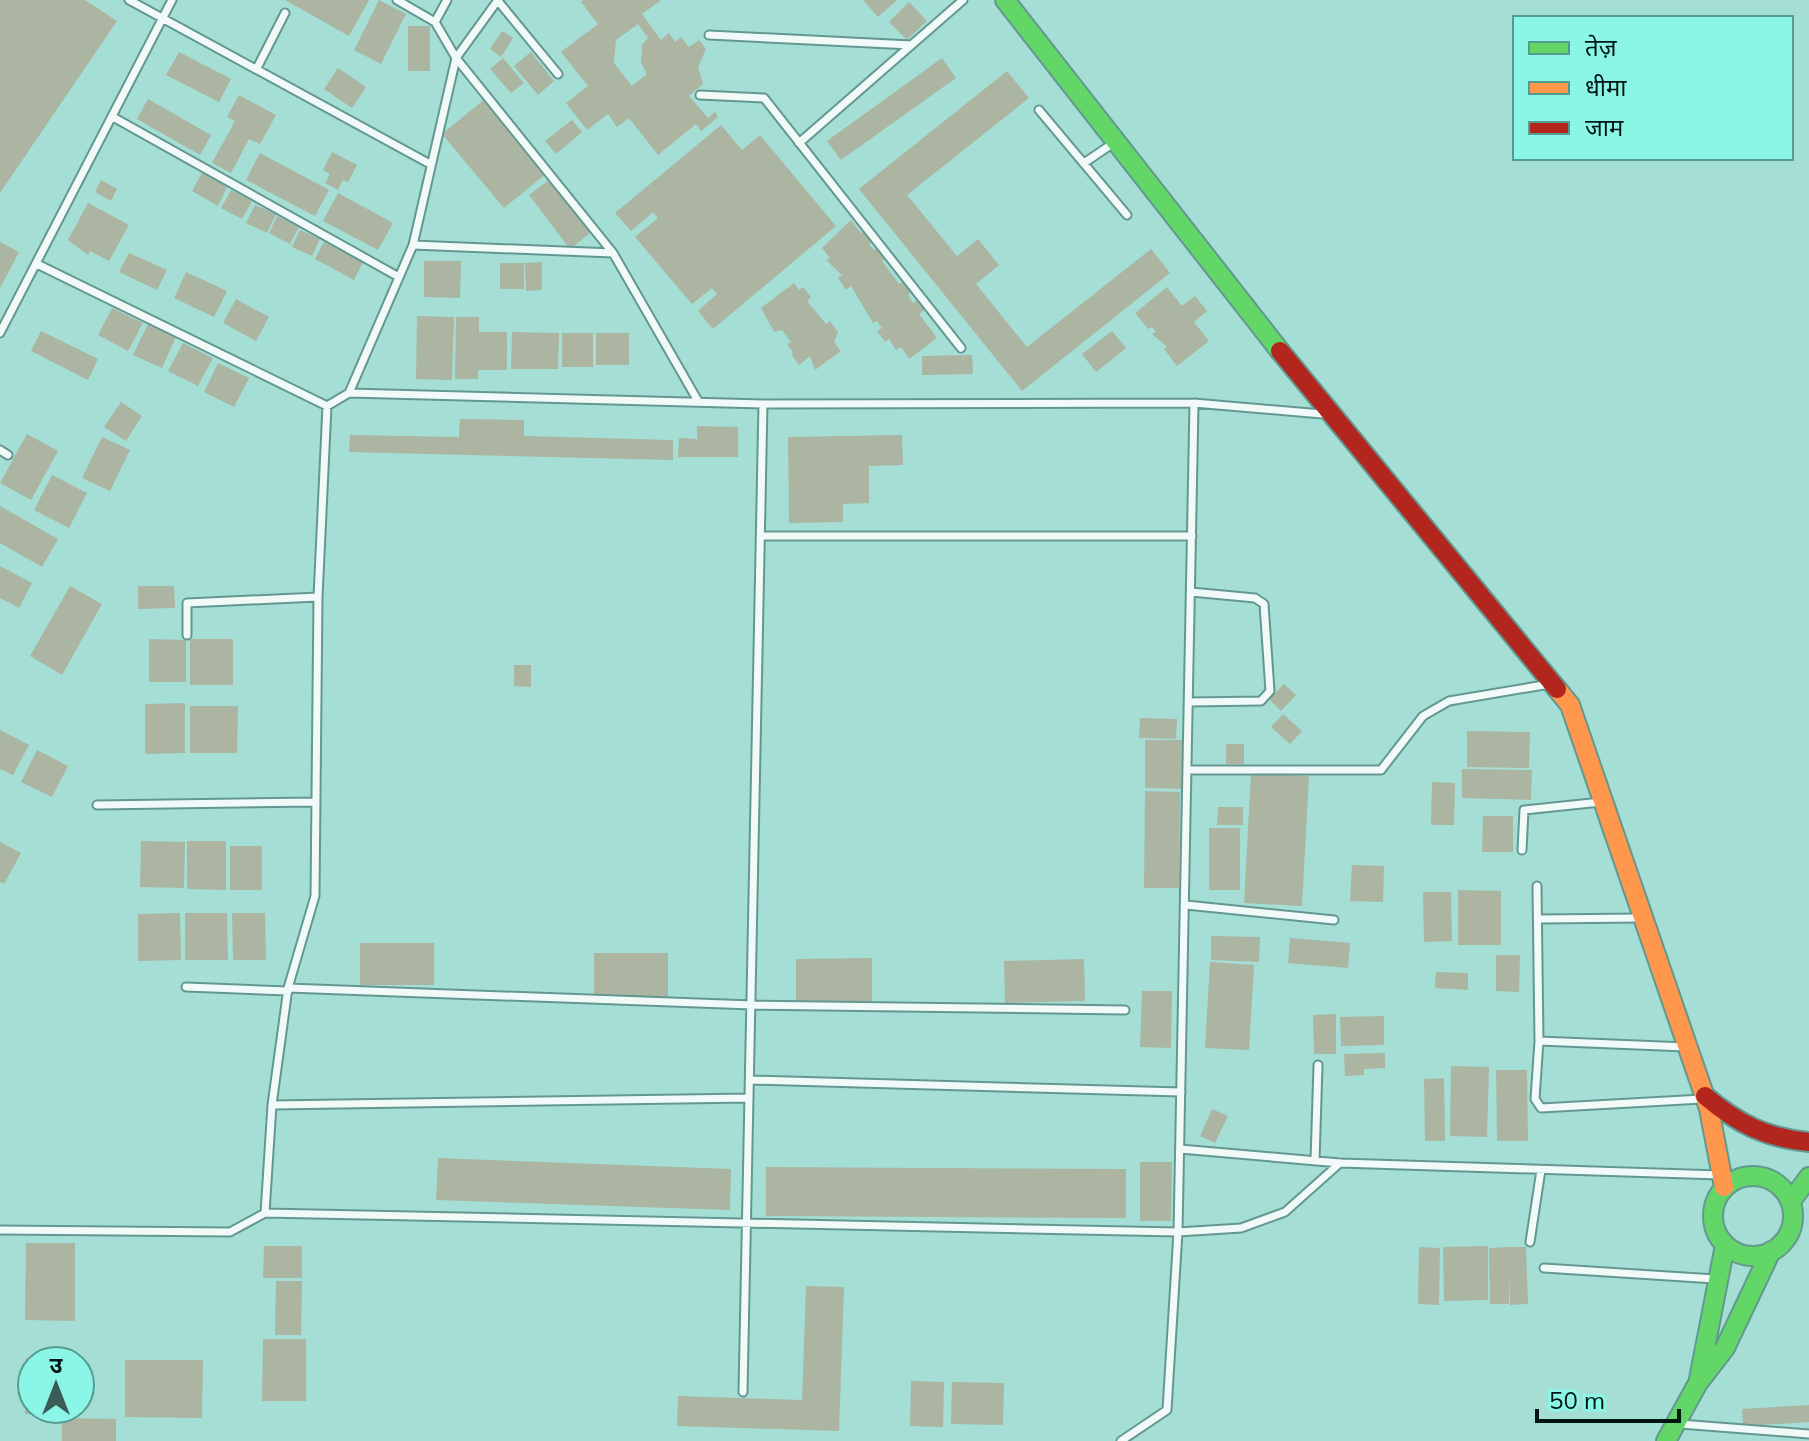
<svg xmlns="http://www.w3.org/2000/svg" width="1809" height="1441" font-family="Mulish,'Noto Sans Devanagari',sans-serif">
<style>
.building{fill:#abb5a2;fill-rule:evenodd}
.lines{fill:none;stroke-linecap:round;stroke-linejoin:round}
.lane-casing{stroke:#639891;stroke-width:11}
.fast-casing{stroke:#639891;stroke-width:22}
.slow-casing{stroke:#639891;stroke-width:22}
.jam-casing{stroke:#639891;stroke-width:22}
.lane{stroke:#f1faf9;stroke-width:7}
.fast{stroke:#63d668;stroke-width:18}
.slow{stroke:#ff974d;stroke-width:18}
.jam{stroke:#b3261e;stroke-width:18}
</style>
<rect width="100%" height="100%" fill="#a4ded5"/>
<path class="building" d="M0,0h85l32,21 -117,172z
M285,0h84l-20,36z
M379,0l27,14 -25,50 -27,-14z
M583,0h78l-19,14 19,26 8,-7 6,9 6,-5 8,10 10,-7 7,9 -8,18 5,17 -14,12 19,22 7,-6 3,5 -17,14 -5,-7 -38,31 -29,-37 -12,9 -9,-13 -21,16 -21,-27 22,-17 -27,-34 37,-28 -17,-22zM638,24l10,14 -6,7 -1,18 6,11 -15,12 -18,-23 2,-23z
M863,0h34l-19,17z
M909,2l18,19 -20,19 -18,-18z
M408,26h22v45h-22z
M502,31l11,7 -12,19 -11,-8z
M179,52l52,27 -12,23 -53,-27z
M531,52l23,29 -16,14 -24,-29z
M503,58l21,25 -13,10 -21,-24z
M942,58l14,20 -115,82 -14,-19z
M338,68l28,19 -14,21 -28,-19z
M1007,71l22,27 -122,97 50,61 21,-17 21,26 -23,19 51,63 124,-98 19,24 -148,118 -163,-202z
M239,95l37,20 -16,29 -11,-5 -18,34 -19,-10 23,-42 -8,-4z
M486,98l61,75 -43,35 -62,-74z
M148,99l63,36 -11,20 -63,-36z
M572,120l10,12 -26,22 -11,-13z
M721,125l21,25 18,-15 76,91 -123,103 -15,-18 19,-17 -5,-6 -20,16 -57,-67 23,-19 -5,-6 -22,19 -16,-18z
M332,152l25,13 -9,17 -5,-2 -5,10 -13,-7 5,-9 -7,-4z
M260,153l69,37 -14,26 -69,-36z
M202,173l25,14 -9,19 -26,-15z
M101,180l16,9 -6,12 -16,-9z
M549,180l41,53 -20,16 -41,-54z
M231,190l21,11 -10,18 -21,-11z
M338,193l55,30 -15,27 -55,-29z
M88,203l41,22 -20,36 -19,-10 -2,4 -20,-15z
M255,205l21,9 -9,19 -21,-10z
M277,216l22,11 -9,17 -21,-11z
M851,220l10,13 4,-2 8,11 -4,2 5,6 4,-3 8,12 -4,2 17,23 5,-3 8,11 -4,3 5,8 4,-3 8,10 -6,4 18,24 -28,21 -8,-12 -5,3 -7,-11 -4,3 -8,-11 5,-3 -5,-7 -4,2 -22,-37 -5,4 -8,-12 4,-3 -16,-15 4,-2 -8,-10z
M300,230l20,9 -8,17 -20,-9z
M0,242l19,10 -19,36z
M324,242l39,20 -9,18 -39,-21z
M129,253l38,17 -10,20 -38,-18z
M424,261h37l-1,37 -36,-1z
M542,262v28l-16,1 -1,-28z
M500,263h24v26h-24z
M186,272l41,19 -13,26 -40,-19z
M794,283l5,7 4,-3 8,10 -4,4 19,23 4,-3 8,11 -4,10 7,9 -26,19 -5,-14 -11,9 -8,-11 2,-2 -6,-8 4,-2 -9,-12 -8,2 -13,-24z
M1167,287l15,19 13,-10 12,15 -13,11 15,19 -32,25 -13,-17 3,-2 -15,-13 4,-2 -4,-5 -4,2 -13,-16z
M236,299l33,18 -13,24 -33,-18z
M112,308l31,15 -15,28 -30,-16z
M417,316l37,1 -2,63 -36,-1z
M456,317h23v15h28v38h-29v9h-23z
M148,324l28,13 -14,31 -29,-13z
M41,331l57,28 -10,21 -57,-29z
M1112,331l14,17 -30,24 -14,-18z
M512,332l47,1 -1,36h-47z
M562,333h31v34h-31z
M596,333h33v32h-33z
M183,343l30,15 -15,28 -30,-15z
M972,355l1,19 -51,1v-19z
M218,363l31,15 -15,29 -30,-15z
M121,402l21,14 -16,25 -22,-14z
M460,419l64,1v16l149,4v20l-324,-8 1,-17 109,2z
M697,426l41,1v30h-60l1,-19 18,1z
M27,434l31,17 -27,49 -31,-17z
M902,435l1,30 -34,1v37l-26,1v18l-54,1 -1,-86z
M102,437l28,13 -20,41 -28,-13z
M52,475l35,18 -18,35 -35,-18z
M0,506l58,33 -16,28 -42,-24z
M0,566l32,17 -13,25 -19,-10z
M70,586l32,18 -40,71 -32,-19z
M138,586h36l1,22 -37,1z
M149,639l37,1v42h-37z
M190,639h43v46h-43z
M514,665h17v22l-17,-1z
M1284,684l12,11 -15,16 -12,-12z
M185,703v50l-40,1v-50z
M190,706h48l-1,47h-47z
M1283,714l19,17 -12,13 -19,-17z
M1140,718l37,1 -1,20 -37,-1z
M0,730l29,15 -16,30 -13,-6z
M1467,731l63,1 -1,36 -62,-1z
M1145,740h39v49l-39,-1z
M1226,744h18v20h-18z
M37,750l31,16 -16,31 -31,-15z
M1462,769l70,1 -1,30 -69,-2z
M1251,773l58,3 -7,130 -58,-3z
M1432,782l23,1 -1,42h-23z
M1145,791l35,1 -1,96h-35z
M1218,807h25v18h-26z
M1483,816h30v36h-31z
M1209,828h31v62h-31z
M141,841l44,1 -1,46 -44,-1z
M187,841h39v49l-39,-1z
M0,842l21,11 -17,31 -4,-2z
M230,846h32v44h-32z
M1352,865l32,1 -1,36 -33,-1z
M1458,890l43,1v54h-43z
M1423,892h28l1,49 -28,1z
M180,913l1,47 -43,1v-47z
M185,913h42l1,47h-43z
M232,913h33l1,47h-33z
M1211,936l49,1 -1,25 -48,-2z
M1290,938l60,5 -2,25 -60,-5z
M360,943h74v42h-74z
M594,953h74v44l-74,1z
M1496,955h24l-1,37 -23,-1z
M872,958v43l-76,1v-43z
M1084,959l1,42 -80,2 -1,-42z
M1210,962l44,3 -5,85 -44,-2z
M1436,972l32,1v17l-33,-2z
M1142,991h30l-1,57 -31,-1z
M1336,1014v40h-22l-1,-39z
M1384,1016v29l-43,1 -1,-29z
M1385,1053v15l-21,1v6l-19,1 -1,-22z
M1451,1066l38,1 -2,70 -37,-1z
M1496,1070h31l1,71h-31z
M1444,1078l1,63h-20l-1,-62z
M1212,1109l16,7 -13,27 -15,-7z
M438,1158l293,11 -1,41 -294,-10z
M1140,1162h32l-1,59h-31z
M766,1167l360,2v49l-360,-2z
M26,1243h49v78l-50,-1z
M264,1246h38v32h-39z
M1488,1246v54l-44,1 -1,-54z
M1419,1247l21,1 -1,57 -21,-1z
M1509,1247h17l2,57 -18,1v-33l-1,32h-19l-1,-56z
M276,1281h26l-1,54h-26z
M806,1286l38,1 -5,144 -162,-5 1,-30 124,4z
M263,1339h43v62h-44z
M26,1358l6,1v50h33v6l-40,-1z
M125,1360h78l-1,58 -77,-1z
M911,1381l33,1 -1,45 -33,-1z
M952,1382l52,1 -1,42 -52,-1z
M1809,1405v17l-66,4 -1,-17z
M62,1418l54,1v22h-54z"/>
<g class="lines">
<defs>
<path id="lane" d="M129,0l301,164
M397,0l38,22 21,36 157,195 85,148
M498,1l60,73
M435,22l12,-22
M709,35l202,10
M257,68l28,-55
M700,95l64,3 197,250
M1039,110l88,105
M113,117l284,159
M799,143l164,-143
M1084,163l31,-21
M413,245l200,8
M37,264l290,142
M0,333l172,-333
M349,393l414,11 431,-1 128,11
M0,450l8,5
M761,536h431
M187,635v-32l131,-6
M1189,702l72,-1 9,-10 -6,-87 -9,-6 -64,-6
M1188,770h193l42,-54 26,-15 101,-17
M97,805l219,-3
M1522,850l2,-40 77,-8
M1537,886l2,155 -4,58 6,9 161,-9
M1186,905l148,15
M1538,919l104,-1
M186,987l102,4
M288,988l464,17 373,5
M1539,1041l147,6
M750,1080l431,12
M272,1105l477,-7
M1180,1149l160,14 380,12
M1315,1161l3,-96
M265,1213l7,-108 16,-117 27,-92 3,-299 9,-191 22,-13 64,-148 43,-187 42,-58
M0,1230l230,2 35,-19 913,19 63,-4 44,-16 55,-49
M1530,1242l11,-72
M1544,1268l171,11
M743,1392l20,-988
M1680,1424l129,10
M1121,1441l46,-31 11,-178 16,-829"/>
<path id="fast" d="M1005,0l275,351
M1713 1216a40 40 0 1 1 80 0a40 40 0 1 1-80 0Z
M1791,1201l18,-24
M1699,1379l26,-134
M1666,1441l32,-58 27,-35 46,-97"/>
<path id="slow" d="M1557,689l13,16 139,404 15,78"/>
<path id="jam" d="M1280,351l277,338
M1705,1096c33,28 61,42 104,46"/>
</defs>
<use href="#lane" class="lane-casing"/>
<use href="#fast" class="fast-casing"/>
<use href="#slow" class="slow-casing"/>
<use href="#jam" class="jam-casing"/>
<use href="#lane" class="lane"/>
<use href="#fast" class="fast"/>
<use href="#slow" class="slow"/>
<use href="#jam" class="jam"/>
</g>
<rect x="1513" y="16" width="280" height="144" fill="#8bf6e6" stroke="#549c92" stroke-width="2"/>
<rect x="1529" y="42" width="40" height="12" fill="#63d668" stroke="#549c92" stroke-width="2"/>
<text x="1585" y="56" font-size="24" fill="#011613">तेज़</text>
<rect x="1529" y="82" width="40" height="12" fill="#ff974d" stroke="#549c92" stroke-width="2"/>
<text x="1585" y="96" font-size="24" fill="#011613">धीमा</text>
<rect x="1529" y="122" width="40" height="12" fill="#b3261e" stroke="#549c92" stroke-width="2"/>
<text x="1585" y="136" font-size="24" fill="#011613">जाम</text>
<g transform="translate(56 1385)"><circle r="38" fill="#8bf6e6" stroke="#549c92" stroke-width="2"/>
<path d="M0-6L14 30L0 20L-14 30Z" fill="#3a5c57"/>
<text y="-12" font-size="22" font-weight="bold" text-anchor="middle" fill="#011613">उ</text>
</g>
<path d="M1537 1409v12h142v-12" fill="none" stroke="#011613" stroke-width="4"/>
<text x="1549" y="1409" font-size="24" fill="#011613" stroke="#8bf6e6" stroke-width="6" paint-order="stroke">50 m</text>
</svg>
